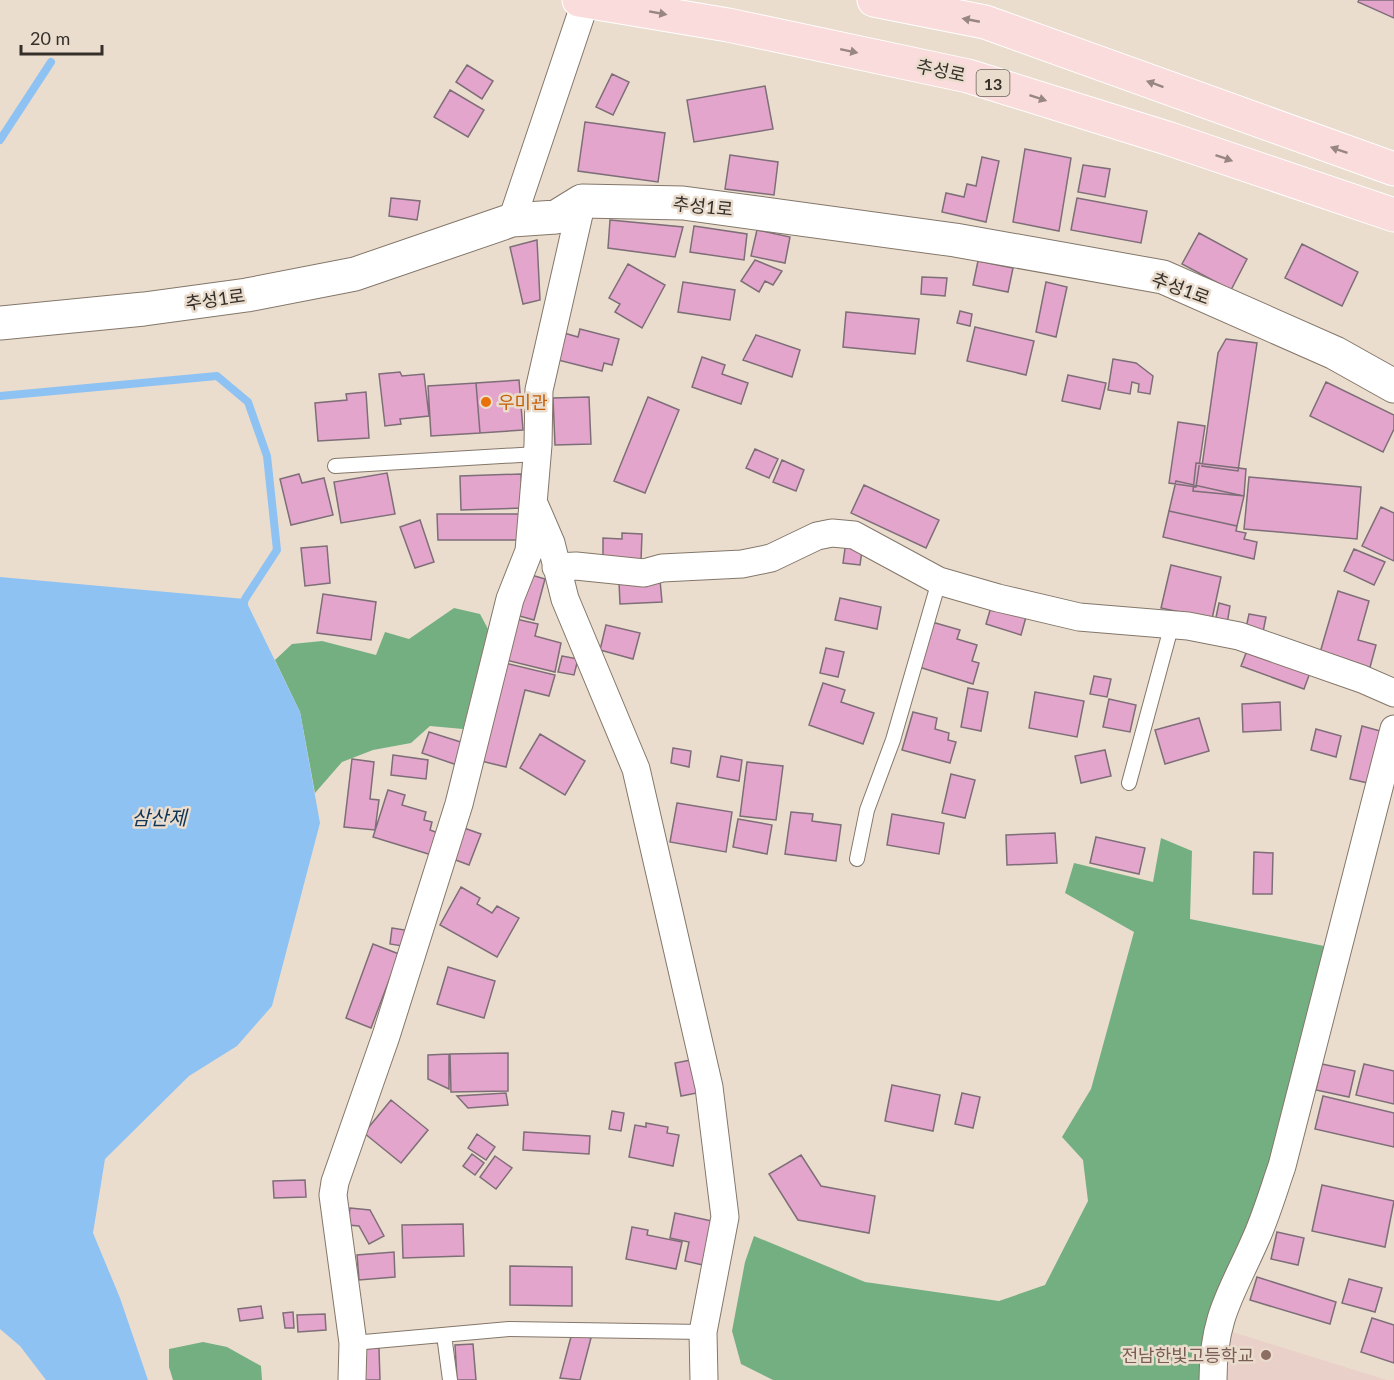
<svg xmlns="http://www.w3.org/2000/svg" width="1394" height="1380" font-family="Lato,'Noto Sans KR',sans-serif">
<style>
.education{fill:#e9d0c8}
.forest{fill:#74af82}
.water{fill:#8ec2f3}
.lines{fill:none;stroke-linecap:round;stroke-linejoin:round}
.stream{stroke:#8ec2f3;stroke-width:8}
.building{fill:#e4a5cc;stroke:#7e6e78;stroke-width:1.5}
.service-casing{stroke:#83776a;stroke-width:16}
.minor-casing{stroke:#83776a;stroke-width:29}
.tertiary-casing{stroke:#83776a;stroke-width:35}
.primary-casing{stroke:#fff;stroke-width:35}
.service{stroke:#fff;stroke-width:14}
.minor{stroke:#fff;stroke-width:27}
.tertiary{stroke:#fff;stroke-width:33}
.primary{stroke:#fbdcdd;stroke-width:33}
.oneway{fill:#988683}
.food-dot{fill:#e8710a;stroke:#ebddce;stroke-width:2}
.education-dot{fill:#8d6e63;stroke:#ebddce;stroke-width:2}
.labels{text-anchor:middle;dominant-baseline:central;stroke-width:5;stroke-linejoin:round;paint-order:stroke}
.shield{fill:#ebddce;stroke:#6b635a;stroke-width:1.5}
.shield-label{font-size:16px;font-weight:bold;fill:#342f29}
.street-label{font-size:18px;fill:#342f29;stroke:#ebddce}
.food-label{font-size:18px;fill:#c56008;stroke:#ebddce;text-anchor:start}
.education-label{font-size:18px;fill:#785e54;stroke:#ebddce;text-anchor:end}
.water-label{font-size:20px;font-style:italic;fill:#113758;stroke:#ebddce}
</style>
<rect width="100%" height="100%" fill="#ebddce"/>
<path class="education" d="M1226,1330l161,50h-164z"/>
<path class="forest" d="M454,608l26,6 8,15 -25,100 -33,-3 -19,17 -38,7 -31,12 -27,31 -15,-81 -25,-52 17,-16 30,-3 54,14 9,-23 24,7z
M1161,838l31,13 -2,68 139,28 -23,100 -100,333h-433l-32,-16 -9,-33 13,-69 9,-26 111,46 134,19 46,-16 43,-84 -5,-41 -21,-23 29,-48 43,-157 -69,-39 9,-30 79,19z
M203,1342l24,5 34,19 1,14h-89l-4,-13v-18z"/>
<path class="water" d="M0,577l245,22 55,113 20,111 -48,183 -35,40 -48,30 -84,83 -12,74 27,65 28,82h-102l-26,-34 -20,-17z"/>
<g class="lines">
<path class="stream" d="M0,140l51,-78
M0,396l217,-20 31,26 19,54 10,94 -32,49 -3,10"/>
</g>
<path class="building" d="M1359,0h35v18l-36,-16z
M467,65l26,16 -11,18 -26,-17z
M612,74l17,8 -16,33 -17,-8z
M765,86l8,43 -79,13 -7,-42z
M450,90l34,20 -16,27 -34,-20z
M585,122l80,11 -7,49 -80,-11z
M1025,149l46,9 -12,73 -46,-9z
M730,155l48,7 -4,33 -49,-6z
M982,157l17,4 -13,61 -44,-10 4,-19 18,4 3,-13 9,2z
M1083,165l27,4 -5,28 -27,-5z
M391,198l29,3 -3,19 -28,-4z
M1077,198l70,13 -6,32 -70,-13z
M610,220l73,7 -8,30 -67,-9z
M694,226l53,8 -3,26 -54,-8z
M757,230l33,7 -5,26 -34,-7z
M1199,233l48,26 -16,31 -49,-26z
M537,240l3,60 -17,4 -13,-57z
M1302,244l56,28 -16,34 -57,-28z
M755,260l27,11 -9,14 -8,-4 -6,11 -18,-11z
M978,261l35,7 -5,24 -35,-7z
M628,264l37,21 -23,43 -27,-16 5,-8 -11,-6z
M922,277l25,1 -2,18 -24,-2z
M683,282l52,8 -5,30 -52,-8z
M1046,282l21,5 -11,50 -20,-5z
M960,311l12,3 -2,12 -13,-3z
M846,312l73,7 -4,35 -72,-7z
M975,327l59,14 -8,34 -59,-14z
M580,329l39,10 -7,26 -8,-2 -2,8 -44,-11 6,-27 14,4z
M756,335l44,15 -8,27 -49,-17z
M1226,339l31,4 -19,128 -36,-5 16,-113z
M702,357l23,8 -3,9 26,9 -7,21 -49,-17z
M1113,359l23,4 17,13 -3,18 -12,-2 1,-8 -7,-2 -2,12 -22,-4z
M400,372l2,4 22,-2 5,42 -29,3 1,5 -16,2 -6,-52z
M1068,375l38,8 -6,26 -38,-8z
M519,380l4,50 -43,3 -4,-50z
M1326,382l68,33v14l-11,23 -73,-36z
M476,383l4,50 -49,3 -3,-50z
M366,392l3,46 -51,3 -3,-38 32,-3 -1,-6z
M589,397l2,47 -36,1 -2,-47z
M648,397l31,13 -34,83 -31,-12z
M1178,422l27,4 -9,61 -27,-4z
M755,449l23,10 -9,19 -23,-10z
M782,460l22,10 -8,21 -23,-9z
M1196,463l50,6 -2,27 -51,-5z
M387,473l8,41 -54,9 -7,-41z
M299,474l3,9 22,-5 9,37 -42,10 -11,-46z
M521,474l2,34 -62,2 -1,-34z
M1249,477l112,10 -4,52 -113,-10z
M1176,481l68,15 -7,30 -68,-15z
M864,485l75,35 -13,28 -75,-35z
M1381,507l13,6v48l-32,-15z
M1169,511l68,15 -1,5 10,2 -2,6 13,3 -3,17 -91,-22z
M437,514h82v26h-81z
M420,520l14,42 -19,6 -15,-41z
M622,533l20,1 -1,27 -38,-2v-21l19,1z
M846,541l17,2 -3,22 -17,-2z
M327,546l3,37 -25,3 -4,-38z
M1354,549l31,13 -11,23 -30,-14z
M1171,565l50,12 -9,42 -51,-11z
M528,574l17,5 -11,41 -18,-5z
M660,580l2,22 -42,2 -1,-22z
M1338,591l31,10 -11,39 18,5 -7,26 -50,-15z
M323,594l53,8 -5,38 -54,-7z
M840,598l41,9 -4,22 -42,-9z
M1219,603l11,3 -3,18 -12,-2z
M991,607l35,10 -5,18 -35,-11z
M1249,614l17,3 -3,15 -17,-4z
M516,619l22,5 -3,12 26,7 -6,29 -49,-12z
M932,622l28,8 -3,9 20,6 -5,16 7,2 -6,21 -54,-17z
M606,625l34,8 -7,26 -33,-9z
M826,648l18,4 -6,25 -18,-4z
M1248,648l63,22 -7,19 -63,-23z
M562,656l16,3 -4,16 -16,-3z
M505,663l50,12 -6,21 -24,-6 -19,77 -25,-6z
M1094,676l17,3 -4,18 -17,-3z
M823,683l22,7 -4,12 33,11 -11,31 -54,-19z
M968,688l20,4 -7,39 -20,-4z
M1035,692l49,9 -7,36 -48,-9z
M1109,699l27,6 -6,27 -27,-5z
M1280,702l1,28 -38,2 -1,-28z
M913,712l24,6 -2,11 14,4 -1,7 8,2 -6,21 -48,-13z
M1199,718l10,33 -44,13 -10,-34z
M1362,726l22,6 -12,52 -22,-5z
M1316,729l25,7 -5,21 -25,-7z
M429,732l35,11 -7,22 -35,-12z
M540,734l45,27 -20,34 -45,-27z
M673,748l18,3 -2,16 -18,-4z
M1105,750l6,26 -30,7 -6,-27z
M393,755l35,5 -2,19 -35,-4z
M721,756l21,4 -3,21 -22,-4z
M352,759l22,3 -4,37 9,1 -4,30 -31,-3z
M747,762l36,4 -7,54 -36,-4z
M951,774l24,6 -10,38 -23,-5z
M388,790l17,5 -3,10 24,7 -2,8 8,2 -2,8 11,4 -6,22 -62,-19z
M677,803l55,9 -6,40 -56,-10z
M791,812l22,2 -1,7 29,4 -5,36 -51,-7z
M892,814l52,9 -5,31 -52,-9z
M738,819l34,6 -5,29 -34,-7z
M464,828l17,6 -12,31 -16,-6z
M1055,833l2,30 -50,2 -1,-30z
M1096,837l49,11 -6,26 -49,-11z
M1254,852l19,1 -1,41h-19z
M461,887l19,11 -3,6 15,9 5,-7 22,12 -22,39 -57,-32z
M392,928l13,2 -3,16 -12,-2z
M373,944l26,10 -28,74 -25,-10z
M448,967l47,14 -11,37 -47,-14z
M508,1053v38l-57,1 -1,-38z
M449,1054v35l-21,-10v-24z
M691,1060l6,33 -16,3 -6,-33z
M1322,1064l33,7 -6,26 -33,-7z
M1364,1064l30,7v33l-38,-9z
M892,1085l48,10 -7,36 -48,-10z
M506,1093l2,12 -40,3 -11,-12z
M962,1093l18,4 -7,31 -18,-4z
M1323,1096l71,17v34l-79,-18z
M391,1100l37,30 -27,33 -37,-30z
M612,1111l12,2 -3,18 -12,-2z
M646,1123l22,4 -1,6 12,2 -6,31 -44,-9 6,-32 11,2z
M524,1132l66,4 -1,18 -66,-4z
M477,1134l18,13 -9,13 -18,-12z
M472,1154l12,9 -9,12 -12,-9z
M801,1155l20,31 54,10 -6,37 -71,-13 -29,-46z
M495,1156l17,12 -16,21 -16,-12z
M305,1180l1,17 -32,1 -1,-17z
M1322,1185l72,16 -9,46 -73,-16z
M350,1208l20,2 14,26 -15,8 -10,-18 -11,-1z
M675,1213l37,8 -9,44 -18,-4 4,-19 -19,-4z
M463,1224l1,32 -61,2 -1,-33z
M632,1227l16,3 -1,5 35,7 -6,27 -50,-10z
M1277,1232l27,6 -6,27 -27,-6z
M394,1252l1,25 -36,3 -2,-25z
M510,1266l62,1v39l-62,-1z
M1257,1277l79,25 -6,22 -80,-24z
M1349,1279l33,9 -7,24 -33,-9z
M261,1306l2,12 -23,3 -2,-12z
M293,1312l1,16h-9l-2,-15z
M325,1314l1,16 -28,2 -1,-17z
M1372,1318l22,7v38l-33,-11z
M572,1333l19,5 -11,42 -20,-2z
M473,1344l3,36h-19l-2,-35z
M379,1348l1,32h-18l-1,-31z"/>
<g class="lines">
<defs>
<path id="service" d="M335,466l202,-12
M1129,783l43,-159
M857,859l10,-49 26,-70 46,-159
M444,1335l6,45
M353,1343l156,-14 194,3"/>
<path id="minor" d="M512,220l74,-220
M535,506l16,37 14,56 71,170 73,318 16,130 -22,115 1,48
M556,567l20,-1 68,7 18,-5 80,-4 29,-6 46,-22 15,-3 22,2 85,46 59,17 81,19 109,9 51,10 123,43 32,14
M352,1380l1,-37 -20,-148 2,-13 51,-146 73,-232 51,-205 19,-48 9,-106 1,-55 43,-189
M1213,1380c0,-65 20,-88 44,-144 10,-23 17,-47 25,-70l112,-437"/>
<path id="tertiary" d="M0,323l144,-14 103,-14 108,-21 157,-54 44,-3 26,-16 101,2 272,37 208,37 172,76 59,33"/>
<path id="primary" d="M579,0l149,25 240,51 202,63 224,76
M874,0l111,22 409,147"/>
</defs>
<use href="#service" class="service-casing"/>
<use href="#minor" class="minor-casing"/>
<use href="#tertiary" class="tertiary-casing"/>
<use href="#primary" class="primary-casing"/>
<use href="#service" class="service"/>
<use href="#minor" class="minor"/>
<use href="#tertiary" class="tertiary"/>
<use href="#primary" class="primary"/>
</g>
<defs><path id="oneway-solid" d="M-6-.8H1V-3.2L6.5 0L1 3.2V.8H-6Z" transform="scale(1.5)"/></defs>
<g class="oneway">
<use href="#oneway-solid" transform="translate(658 13) rotate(10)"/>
<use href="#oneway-solid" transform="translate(971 20) rotate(-169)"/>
<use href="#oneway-solid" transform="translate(849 51) rotate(12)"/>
<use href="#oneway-solid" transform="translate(1155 84) rotate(-160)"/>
<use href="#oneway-solid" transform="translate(1038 98) rotate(18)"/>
<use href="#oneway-solid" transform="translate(1339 150) rotate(-161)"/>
<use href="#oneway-solid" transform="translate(1224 158) rotate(19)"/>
</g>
<circle class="food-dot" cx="486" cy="402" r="6"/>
<circle class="education-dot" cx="1266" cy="1355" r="6"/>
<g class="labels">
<rect class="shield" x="976.5" y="70" width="33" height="26" rx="4.5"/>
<g class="shield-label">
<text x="993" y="83">13</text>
</g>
<g class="street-label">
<text transform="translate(941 70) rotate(12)">추성로</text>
<text transform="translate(703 206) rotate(6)">추성1로</text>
<text transform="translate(1181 288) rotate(20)">추성1로</text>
<text transform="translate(215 299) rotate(-8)">추성1로</text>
</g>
<g class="food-label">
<text x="498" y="402">우미관</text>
</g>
<g class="education-label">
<text x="1254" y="1355">전남한빛고등학교</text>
</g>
<g class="water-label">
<text x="159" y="817">삼산제</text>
</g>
</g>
<path d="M21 45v9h81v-9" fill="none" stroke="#342f29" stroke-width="3"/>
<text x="30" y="45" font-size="18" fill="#342f29" stroke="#ebddce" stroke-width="4.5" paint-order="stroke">20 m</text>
</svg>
